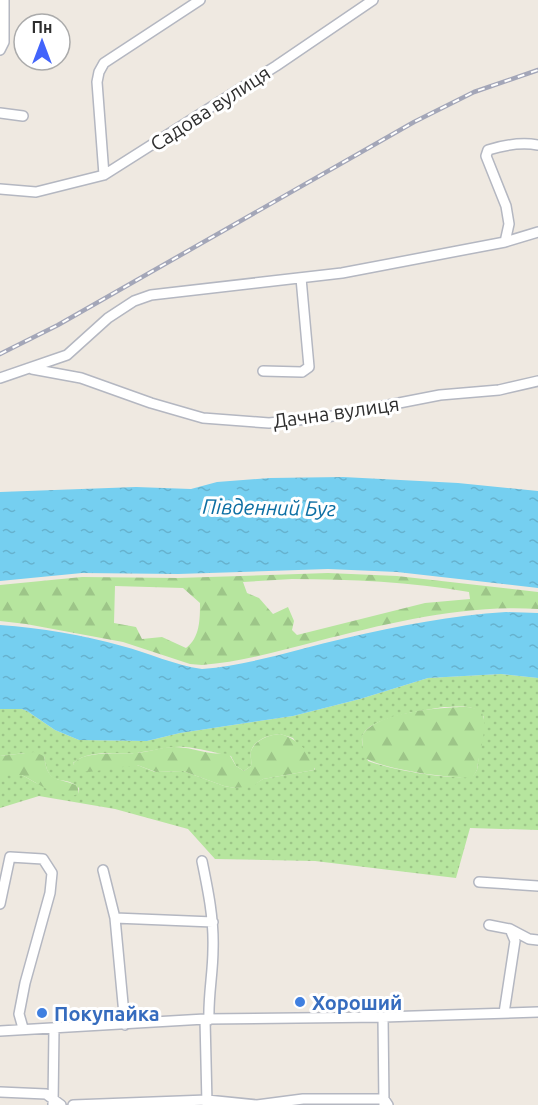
<svg xmlns="http://www.w3.org/2000/svg" width="538" height="1105" font-family="Ubuntu,sans-serif">
<style>
.grass{fill:url(#grass-dots);fill-rule:evenodd}
.forest{fill:url(#forest-firs);fill-rule:evenodd}
.water{fill:url(#water-ripples)}
.lines{fill:none;stroke-linecap:round;stroke-linejoin:round}
.minor-casing{stroke:#b4b7c1;stroke-width:12}
.minor{stroke:#fff;stroke-width:9}
.rail-casing{stroke:#a3a6b8;stroke-width:4.5}
.rail{stroke:#fff;stroke-width:2;stroke-dasharray:7;stroke-linecap:butt}
.shop-dot{fill:#3f7fe0;stroke:#fff;stroke-width:2}
.labels{text-anchor:middle;dominant-baseline:central;stroke-width:6;stroke-linejoin:round;paint-order:stroke}
.street-label{font-size:20px;fill:#2e2e2e;stroke:#fff}
.shop-label{font-size:20px;font-weight:bold;fill:#366cbe;stroke:#fff;text-anchor:start}
.water-label{font-size:21px;font-style:italic;fill:#0d6fa3;stroke:#fff}
</style>
<defs>
<pattern id="grass-dots" width="8" height="8" patternUnits="userSpaceOnUse" patternTransform="scale(1.5)"><rect width="8" height="8" fill="#b6e59e"/><path d="M2 2h.1M6 6h.1" fill="none" stroke="#9dc588" stroke-width="1.8" stroke-linecap="round"/></pattern>
<pattern id="forest-firs" width="22" height="20" patternUnits="userSpaceOnUse" patternTransform="scale(1.5)"><rect width="22" height="20" fill="#b6e59e"/><path d="M5 1l3.5 6h-7zM16 11l3.5 6h-7z" fill="#9dc588"/></pattern>
<pattern id="water-ripples" width="26" height="14" patternUnits="userSpaceOnUse" patternTransform="scale(1.5)"><rect width="26" height="14" fill="#75cff0"/><path d="M2 4q2-2 4 0t4 0M15 11q2-2 4 0t4 0" fill="none" stroke="#66b2ce"/></pattern>
</defs>
<rect width="100%" height="100%" fill="#efe9e1"/>
<path class="grass" d="M501,674l37,4v152l-68,-2 -14,50 -141,-17 -100,-2 -27,-30 -73,-20 -76,-13 -39,12v-33h22l14,8 42,11 1,-6c-16,-16 -30,4 -35,-32l-19,-3 -25,3v-47h22l5,2 28,19 24,10 68,1 33,-8 113,-17 67,-17 68,-21zM444,707c14,0 32,-4 40,10l-7,53 -4,6c-22,5 -84,-7 -105,-15 -2,-7 -7,-16 -6,-23 3,-21 64,-28 82,-31zM280,734l13,4 22,31 -1,1 -51,9 -8,5 -20,4 -11,-2 -41,-15 -28,1 -18,-7h-63l-1,-2c16,-14 44,-9 64,-10 16,-2 31,-7 47,-6 16,1 31,6 47,9l5,10 8,5 7,-5c1,-4 -1,-10 0,-15 4,-12 18,-16 29,-17z"/>
<path class="forest" d="M328,573l69,3 141,16v17c-73,-5 -150,14 -220,32 -39,10 -76,21 -116,24l-12,-1 -67,-22 -97,-18 -26,-3v-36l82,-8 96,1zM292,579c60,0 118,3 177,13l1,7 -45,4 -128,32 -5,-5 2,-9 -6,-14 -15,7 -14,-16 -12,-5 -4,-11zM115,586l68,2 17,15c0,16 0,35 -14,45l-24,-11 -20,2 -6,-12 -22,-4z
M462,707c6,0 14,0 19,5 9,10 -3,44 -4,58l-4,7c-17,3 -100,-9 -110,-21l-1,-20c13,-24 75,-28 100,-29z
M280,734c16,4 26,15 35,29l-1,7 -51,9 -10,7 -18,2 -11,-2 -41,-15 -27,1 -19,-7 -48,7 -8,-2 -8,-6c9,-14 48,-10 63,-11 13,-1 25,-6 38,-6 13,0 24,4 37,6 6,1 12,0 18,1l7,12 8,5 7,-5c1,-5 -1,-10 0,-15 5,-12 18,-16 29,-17z
M34,752l10,4c4,29 13,20 34,30v8l-6,2 -20,-4 -30,-17h-22v-19z"/>
<path class="water" d="M343,477l115,6 80,8v97l-141,-16 -69,-3 -150,5 -96,-1 -82,8v-89l136,-5 55,2 26,-7 53,-4z
M506,612l32,1v65l-37,-4 -73,4 -68,21 -67,17 -113,17 -33,8 -68,-1 -24,-10 -28,-19 -5,-2h-22v-84c41,3 83,10 122,21 27,7 52,19 80,23 49,-4 96,-20 144,-31 53,-12 106,-23 160,-26z"/>
<g class="lines">
<defs>
<path id="minor" d="M0,50l4,-8v-42
M0,113l23,3
M104,175l-7,-93 2,-10 5,-9 96,-63
M0,189l36,3 68,-17 172,-109 97,-66
M505,242l4,-18 -3,-18 -20,-50 2,-6c16,-5 33,-8 50,-5
M32,369l49,9 70,25 52,15 66,5 58,-6 113,-22 59,-5 39,-9
M263,371l39,1 7,-5 -8,-89
M0,378l67,-23 41,-37 26,-17 17,-6 191,-22 163,-31 33,-10
M202,861c6,29 12,58 11,88 0,24 -5,47 -4,71
M103,870l12,48 10,107
M479,882l59,4
M0,904l10,-47 33,2 9,14 -2,20 -25,90 -6,31 4,14
M115,918l98,4
M489,925l21,4 19,10 9,1
M504,1013l11,-72 -5,-12
M383,1017l1,88
M205,1019l2,85
M0,1031l205,-12 178,-2 155,-5
M0,1092l46,2 15,11
M53,1105l1,-77
M73,1105l134,-5 50,5 46,-6h81l4,6"/>
</defs>
<use href="#minor" class="minor-casing"/>
<use href="#minor" class="minor"/>
<defs>
<path id="rail" d="M0,354l58,-29 356,-203 60,-30 64,-22"/>
</defs>
<use href="#rail" class="rail-casing"/>
<use href="#rail" class="rail"/>
</g>
<g class="shop-dot">
<circle cx="300" cy="1002" r="6"/>
<circle cx="42" cy="1013" r="6"/>
</g>
<g class="labels">
<g class="street-label">
<text transform="translate(210 108) rotate(-33)">Садова вулиця</text>
<text transform="translate(336 412) rotate(-8)">Дачна вулиця</text>
</g>
<g class="shop-label">
<text x="312" y="1002">Хороший</text>
<text x="54" y="1013">Покупайка</text>
</g>
<g class="water-label">
<text transform="translate(269 507) rotate(1)">Південний Буг</text>
</g>
</g>
<g transform="translate(42 42)"><circle r="28" fill="#ffffff" stroke="#ababab" stroke-width="1.5"/>
<path d="M0-4.5L10 22L0 15L-10 22Z" fill="#4264fb"/>
<text y="-9" font-size="16" font-weight="bold" text-anchor="middle" fill="#2e2e2e">Пн</text>
</g>
</svg>
